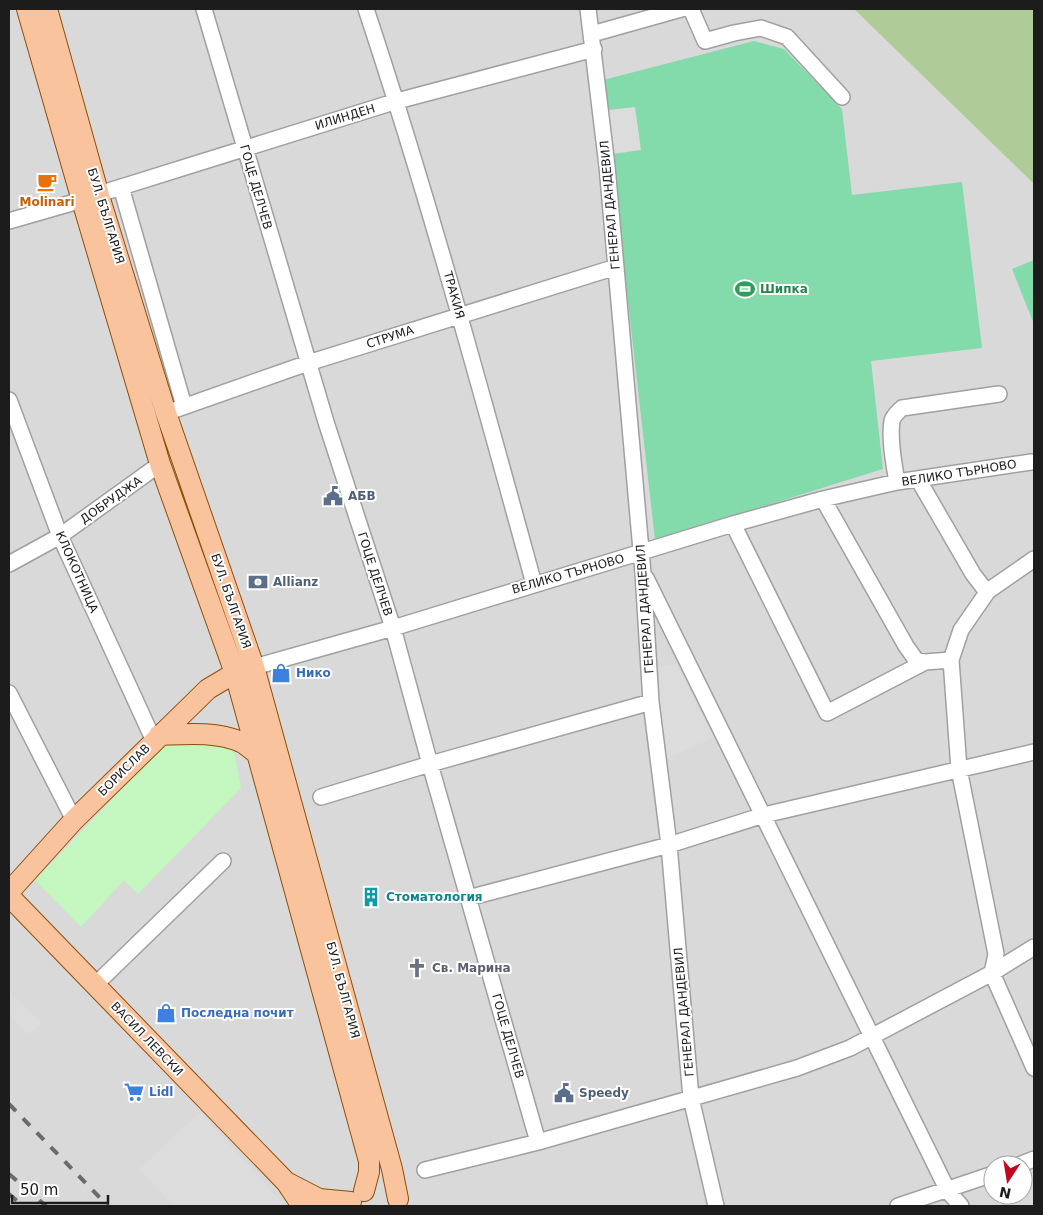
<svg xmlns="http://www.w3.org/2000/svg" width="1043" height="1215" font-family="'DejaVu Sans',sans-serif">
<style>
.residential{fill:#dad9da;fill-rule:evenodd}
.forest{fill:#afcb98}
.park{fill:#c4f7c0}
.pitch{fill:#83daab}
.parking{fill:#dcdcdc}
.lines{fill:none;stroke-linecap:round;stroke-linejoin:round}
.minor-casing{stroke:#a0a0a0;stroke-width:18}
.major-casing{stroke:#904d05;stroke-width:22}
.minor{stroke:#fff;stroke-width:15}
.major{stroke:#f8c39d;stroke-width:20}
.rail{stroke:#6a6a6a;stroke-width:4;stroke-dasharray:10 10;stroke-linecap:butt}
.labels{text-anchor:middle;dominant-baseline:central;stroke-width:4;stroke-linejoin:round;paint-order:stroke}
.street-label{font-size:12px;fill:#1c1c1c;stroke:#fff}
.food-label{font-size:12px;font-weight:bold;fill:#c56008;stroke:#fff}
.leisure-label{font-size:12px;font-weight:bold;fill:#27864d;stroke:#fff;text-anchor:start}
.service-label{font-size:12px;font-weight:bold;fill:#4e5e75;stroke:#fff;text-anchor:start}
.shop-label{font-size:12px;font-weight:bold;fill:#366cbe;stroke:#fff;text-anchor:start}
.culture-label{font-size:12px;font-weight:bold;fill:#0d838f;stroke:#fff;text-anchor:start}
.worship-label{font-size:12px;font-weight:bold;fill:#5b616d;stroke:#fff;text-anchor:start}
</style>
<rect width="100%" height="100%" fill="#ede8e2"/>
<path class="residential" d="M9,9h845l180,175v1022h-1025zM993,1165h30v30h-30z"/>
<path class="forest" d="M854,9h180v175z"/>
<path class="park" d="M166,743h33l35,7 7,38 -103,106 -14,-14 -43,47 -46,-47z"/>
<path class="pitch" d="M754,41l30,8 58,60 10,86 110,-13 20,166 -111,13 12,108 -228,71 -52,-460z
M1034,260v64l-22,-55z"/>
<path class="parking" d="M635,107l6,43 -28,4 -5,-44z
M676,664l38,73 -50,23 -7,-93z
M9,991l33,32 -13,12 -20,-21z
M200,1112l85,94h-111l-35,-37z"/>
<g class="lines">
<defs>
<path id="minor" d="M204,9l122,413 67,206 37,136 108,378
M366,9c63,190 115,382 168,575
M588,9l19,157 36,407 8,129 18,143 22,253 25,108
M691,9l14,32 29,-8 27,-5 26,9 55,60
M592,34l89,-25
M121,187l63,219
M99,194l298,-93 197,-52
M9,221l73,-21
M9,400l51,136 94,205
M166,413l142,-50 308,-96
M918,479l55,95 10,13 5,4
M897,482c-3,-17 -8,-44 -5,-61 1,-5 6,-9 10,-13l97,-14
M823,499l83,147 10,14 9,2 26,-2
M733,524l94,189 98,-51
M1034,559l-46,32 -27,39 -10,30 8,109 37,185 -4,19 42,95
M9,564l51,-28 100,-72
M646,578l302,613 13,15
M254,667l139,-39 340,-104 90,-25 74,-17 134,-20
M9,693l65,127
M321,797l109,-33 221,-62
M468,898l201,-53 95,-30 270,-63
M95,985l128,-124
M1019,1165l15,-6
M425,1170l113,-28 259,-74 53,-20 142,-75 42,-26
M898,1206l95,-32"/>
<path id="major" d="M27,9l56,195 77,260 75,209 134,488v11l-5,19
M47,9l53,190 66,214 88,254 138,502 6,30
M159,735c27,-1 56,-4 82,7 6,3 11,8 16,12
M9,892l65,-72 134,-131 27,-16 12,-4
M9,896l277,286 16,24
M288,1183l31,16 32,3"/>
</defs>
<use href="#minor" class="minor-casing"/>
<use href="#major" class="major-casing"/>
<use href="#minor" class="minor"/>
<use href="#major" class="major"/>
<path class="rail" d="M9,1104l99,102
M9,1174l37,32
M9,1194l14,12"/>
</g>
<defs>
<symbol id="cafe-bare" viewBox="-9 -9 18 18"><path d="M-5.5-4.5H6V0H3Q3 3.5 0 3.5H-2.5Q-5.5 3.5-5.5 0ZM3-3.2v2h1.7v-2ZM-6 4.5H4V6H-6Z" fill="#e8710a" stroke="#fff" stroke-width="2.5" paint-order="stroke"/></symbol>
<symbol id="stadium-bare" viewBox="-9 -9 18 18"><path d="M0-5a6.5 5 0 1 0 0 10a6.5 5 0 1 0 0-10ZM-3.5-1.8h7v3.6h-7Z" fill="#2e9e5b" stroke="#fff" stroke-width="2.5" paint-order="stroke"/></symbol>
<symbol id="civic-bare" viewBox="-9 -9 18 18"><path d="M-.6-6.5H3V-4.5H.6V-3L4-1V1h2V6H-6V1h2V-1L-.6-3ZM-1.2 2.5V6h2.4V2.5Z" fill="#5c6f8a" stroke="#fff" stroke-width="2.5" paint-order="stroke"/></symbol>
<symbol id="bank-bare" viewBox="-9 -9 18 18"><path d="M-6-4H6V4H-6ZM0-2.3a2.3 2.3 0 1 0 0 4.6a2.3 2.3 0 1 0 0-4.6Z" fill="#5c6f8a" stroke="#fff" stroke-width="2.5" paint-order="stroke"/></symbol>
<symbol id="shop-bare" viewBox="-9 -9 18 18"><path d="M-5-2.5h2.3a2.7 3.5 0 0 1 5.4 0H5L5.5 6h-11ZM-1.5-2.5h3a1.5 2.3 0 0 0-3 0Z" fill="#3f7fe0" stroke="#fff" stroke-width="2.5" paint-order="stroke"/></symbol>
<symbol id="building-bare" viewBox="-9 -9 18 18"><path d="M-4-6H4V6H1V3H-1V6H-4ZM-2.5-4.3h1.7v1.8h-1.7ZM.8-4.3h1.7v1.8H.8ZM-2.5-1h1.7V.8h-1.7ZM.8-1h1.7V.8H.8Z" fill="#0f9aa8" stroke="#fff" stroke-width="2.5" paint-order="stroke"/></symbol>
<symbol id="church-bare" viewBox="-9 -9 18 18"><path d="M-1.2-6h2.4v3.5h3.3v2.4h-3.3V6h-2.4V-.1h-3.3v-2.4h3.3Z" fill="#6b7280" stroke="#fff" stroke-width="2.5" paint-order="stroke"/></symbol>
<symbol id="supermarket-bare" viewBox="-9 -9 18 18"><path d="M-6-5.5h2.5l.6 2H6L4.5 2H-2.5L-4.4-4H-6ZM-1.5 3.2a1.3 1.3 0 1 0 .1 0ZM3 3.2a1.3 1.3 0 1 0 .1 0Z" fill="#3f7fe0" stroke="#fff" stroke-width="2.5" paint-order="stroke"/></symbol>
</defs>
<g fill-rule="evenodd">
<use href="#cafe-bare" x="33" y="168" width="28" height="28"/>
<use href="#stadium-bare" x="731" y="275" width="28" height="28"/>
<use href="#civic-bare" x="319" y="482" width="28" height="28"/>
<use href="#bank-bare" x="244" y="568" width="28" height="28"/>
<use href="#shop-bare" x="267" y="659" width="28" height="28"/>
<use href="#building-bare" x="357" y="883" width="28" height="28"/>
<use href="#church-bare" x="403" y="954" width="28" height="28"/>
<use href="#shop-bare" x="152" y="999" width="28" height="28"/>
<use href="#supermarket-bare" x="120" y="1078" width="28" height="28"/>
<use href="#civic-bare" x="550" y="1079" width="28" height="28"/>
</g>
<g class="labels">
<g class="street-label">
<text transform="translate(345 117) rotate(-17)">ИЛИНДЕН</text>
<text transform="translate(256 187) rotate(74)">ГОЦЕ ДЕЛЧЕВ</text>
<text transform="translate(610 205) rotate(-95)">ГЕНЕРАЛ ДАНДЕВИЛ</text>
<text transform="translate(106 216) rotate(73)">БУЛ. БЪЛГАРИЯ</text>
<text transform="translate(454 295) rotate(74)">ТРАКИЯ</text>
<text transform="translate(390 337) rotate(-18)">СТРУМА</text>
<text transform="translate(959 473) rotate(-9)">ВЕЛИКО ТЪРНОВО</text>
<text transform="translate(111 500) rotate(-35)">ДОБРУДЖА</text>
<text transform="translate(77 572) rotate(66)">КЛОКОТНИЦА</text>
<text transform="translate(375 574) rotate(72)">ГОЦЕ ДЕЛЧЕВ</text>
<text transform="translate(568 574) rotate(-16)">ВЕЛИКО ТЪРНОВО</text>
<text transform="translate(231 601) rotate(71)">БУЛ. БЪЛГАРИЯ</text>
<text transform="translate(645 609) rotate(-94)">ГЕНЕРАЛ ДАНДЕВИЛ</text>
<text transform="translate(124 770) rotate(-45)">БОРИСЛАВ</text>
<text transform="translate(343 990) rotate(75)">БУЛ. БЪЛГАРИЯ</text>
<text transform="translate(684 1012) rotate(-95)">ГЕНЕРАЛ ДАНДЕВИЛ</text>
<text transform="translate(508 1036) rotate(74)">ГОЦЕ ДЕЛЧЕВ</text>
<text transform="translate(147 1039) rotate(46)">ВАСИЛ ЛЕВСКИ</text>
</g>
<g class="food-label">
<text x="47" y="202">Molinari</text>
</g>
<g class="leisure-label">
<text x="760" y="289">Шипка</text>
</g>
<g class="service-label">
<text x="348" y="496">АБВ</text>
<text x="273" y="582">Allianz</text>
<text x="579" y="1093">Speedy</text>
</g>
<g class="shop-label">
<text x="296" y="673">Нико</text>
<text x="181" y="1013">Последна почит</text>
<text x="149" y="1092">Lidl</text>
</g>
<g class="culture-label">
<text x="386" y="897">Стоматология</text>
</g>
<g class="worship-label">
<text x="432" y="968">Св. Марина</text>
</g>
</g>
<rect width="1043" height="1215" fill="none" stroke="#1c1c1c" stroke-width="20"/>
<g transform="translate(1008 1180) rotate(192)"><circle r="24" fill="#ffffff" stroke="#a4a4a4"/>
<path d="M0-4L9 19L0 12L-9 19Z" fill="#c20723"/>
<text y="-8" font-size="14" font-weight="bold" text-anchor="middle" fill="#1c1c1c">N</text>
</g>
<path d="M12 1195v8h96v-8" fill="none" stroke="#1c1c1c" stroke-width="2.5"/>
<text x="20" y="1195" font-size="15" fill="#1c1c1c" stroke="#ffffff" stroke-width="4" paint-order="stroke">50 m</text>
</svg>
